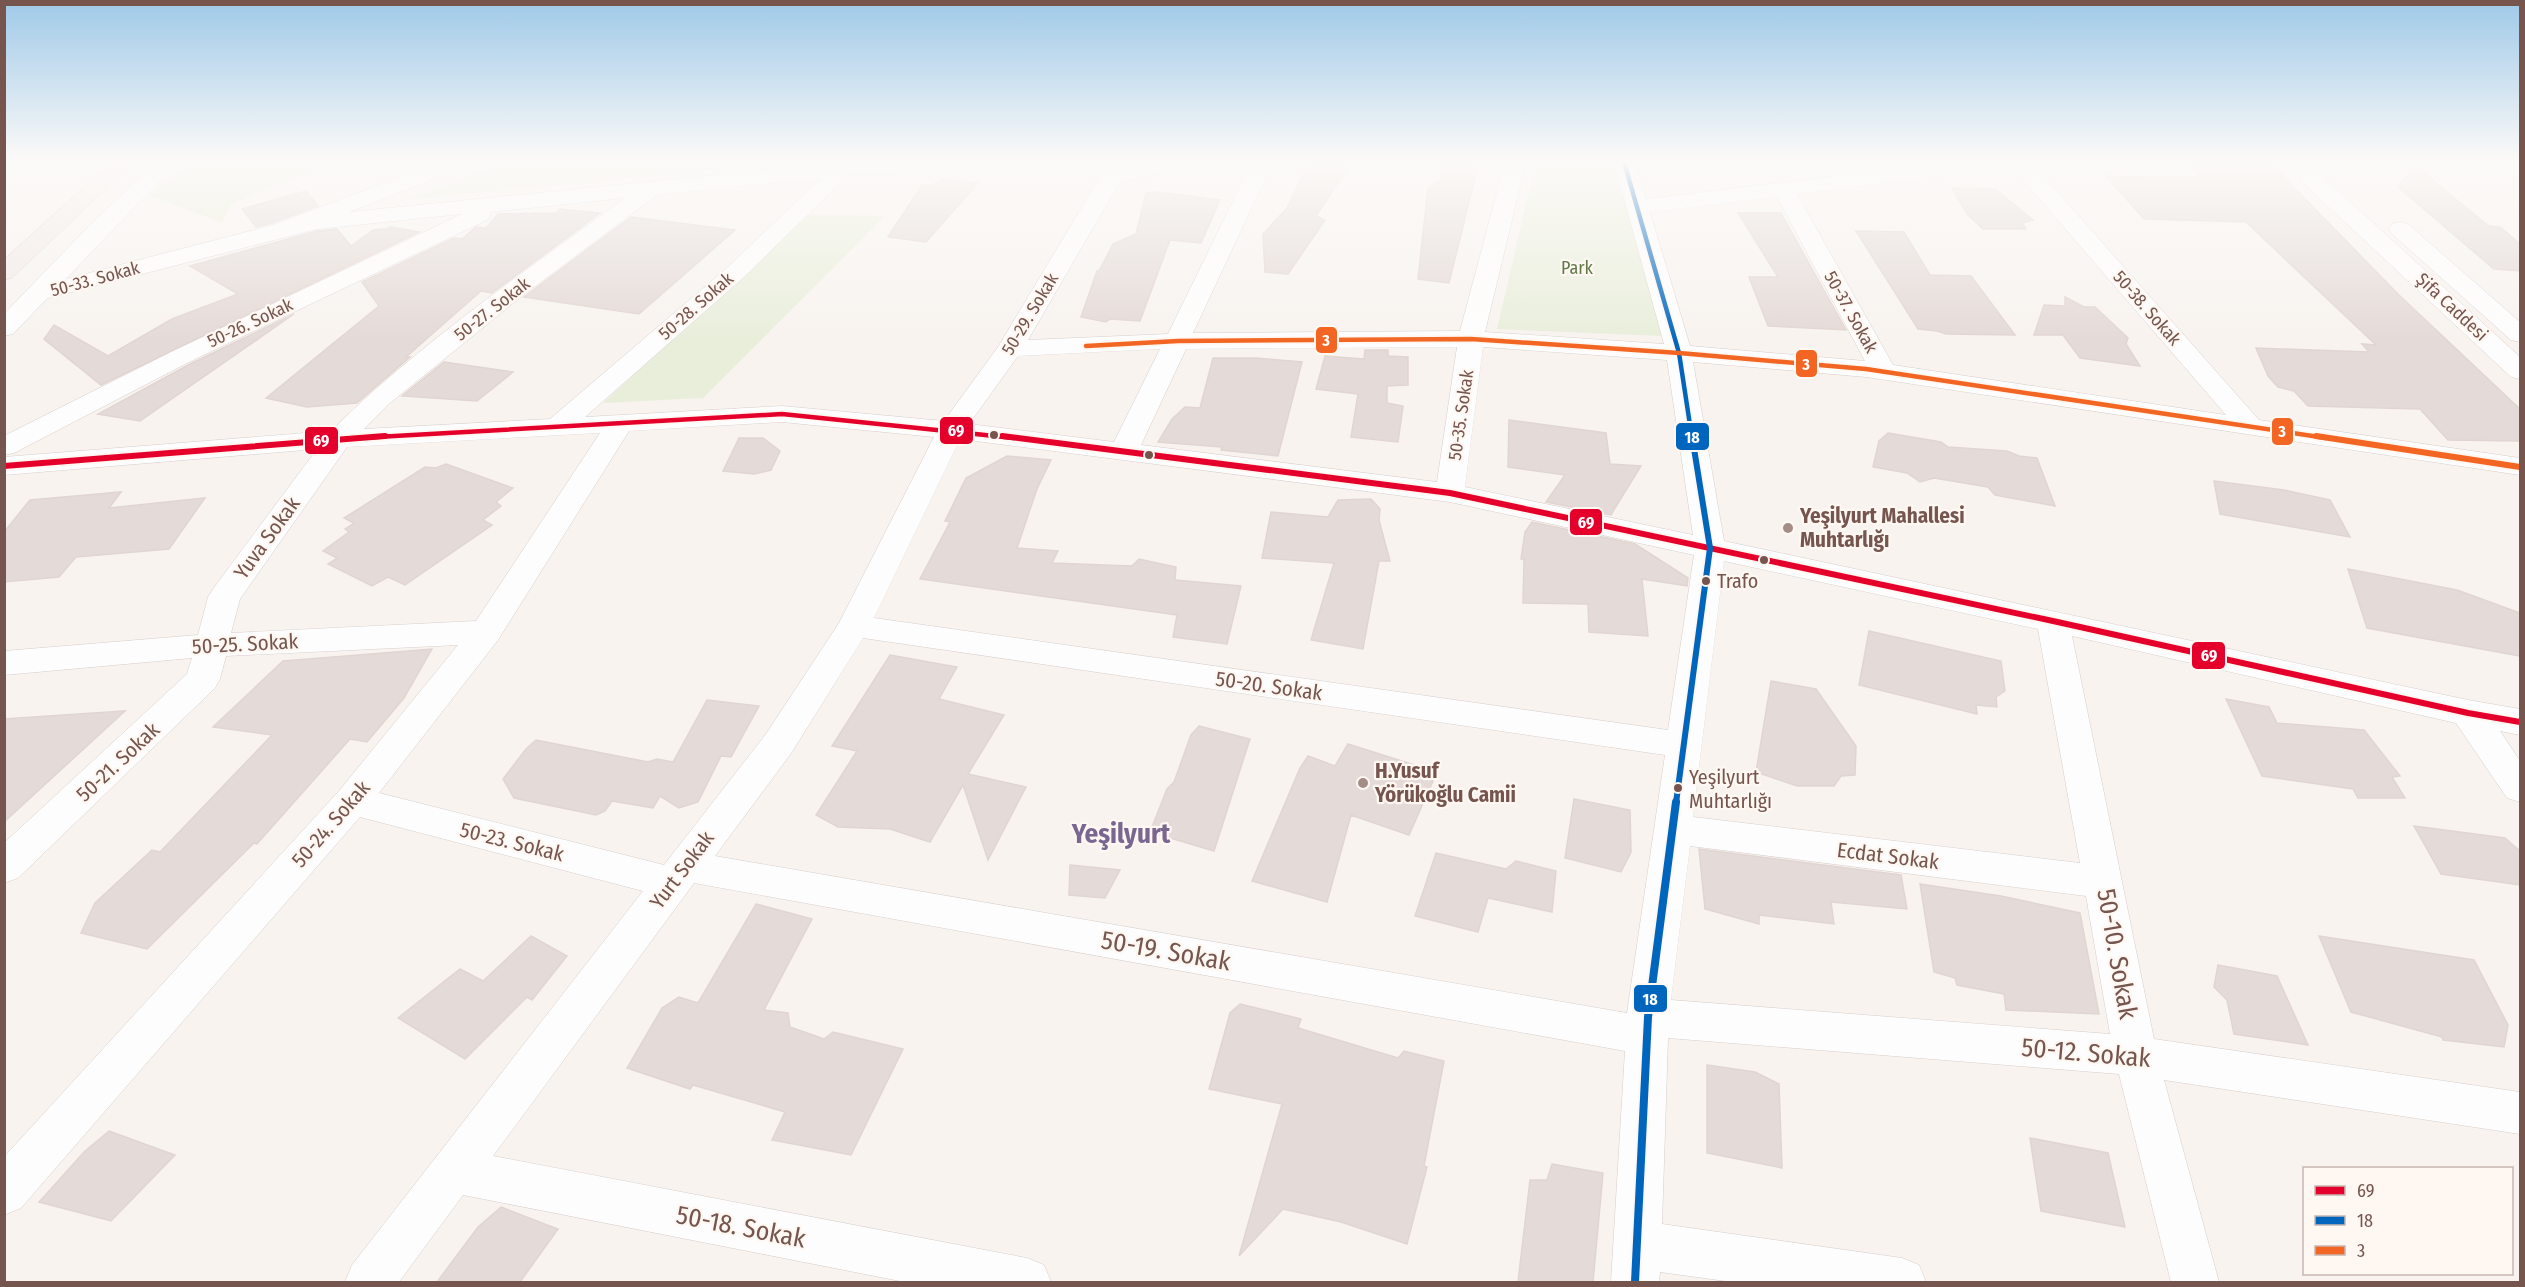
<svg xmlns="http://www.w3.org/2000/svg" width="2525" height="1287" font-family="'Fira Sans Condensed',sans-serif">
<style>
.green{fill:#e9eedb}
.building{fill:#e4dad7;stroke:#e1d5d1;stroke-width:1.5}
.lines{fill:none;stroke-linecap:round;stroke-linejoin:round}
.minor-casing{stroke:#d7cecb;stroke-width:1}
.tertiary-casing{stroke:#d7cecb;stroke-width:1}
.trunk-casing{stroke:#d9cfcc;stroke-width:1}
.minor{fill:#fefdfd;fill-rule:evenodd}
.tertiary{fill:#fefdfd;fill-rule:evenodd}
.trunk{fill:#f2eae7;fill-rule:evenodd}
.bus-1-far1-casing{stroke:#fef7f2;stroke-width:8}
.bus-1-casing{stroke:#fef7f2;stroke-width:10}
.bus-2-far2-casing{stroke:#fef7f2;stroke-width:8}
.bus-2-far1-casing{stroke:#fef7f2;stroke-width:10}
.bus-2-casing{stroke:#fef7f2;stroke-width:12}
.bus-3-far1-casing{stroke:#fef7f2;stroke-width:8}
.bus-3-casing{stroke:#fef7f2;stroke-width:10}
.bus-1-far1{stroke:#e4002b;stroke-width:4.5}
.bus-1{stroke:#e4002b;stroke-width:6}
.bus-2-far2{stroke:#0065bd;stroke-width:4.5}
.bus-2-far1{stroke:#0065bd;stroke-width:6}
.bus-2{stroke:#0065bd;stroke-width:8}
.bus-3-far1{stroke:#f26522;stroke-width:4.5}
.bus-3{stroke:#f26522;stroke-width:6}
.bus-dot{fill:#76554f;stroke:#fef7f2;stroke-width:2}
.poi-dot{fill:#a48c87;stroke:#fef7f2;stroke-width:2}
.labels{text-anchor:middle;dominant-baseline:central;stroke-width:4.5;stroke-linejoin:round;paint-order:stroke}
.far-park-label{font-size:18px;fill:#617a48;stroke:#fef7f2}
.far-street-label{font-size:18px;fill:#76554f;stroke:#fef7f2}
.bus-label{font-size:20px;fill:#76554f;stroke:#fef7f2;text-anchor:start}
.poi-label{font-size:21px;font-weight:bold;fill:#76554f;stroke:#fef7f2;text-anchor:start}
.street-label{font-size:21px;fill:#76554f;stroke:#fef7f2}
.near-street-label{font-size:26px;fill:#76554f;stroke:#fef7f2}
.district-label{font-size:27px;font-weight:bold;fill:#7a6791;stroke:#fef7f2}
.line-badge{stroke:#fef7f2;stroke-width:2}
.badge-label{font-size:16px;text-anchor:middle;font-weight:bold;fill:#fff}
</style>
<rect width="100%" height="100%" fill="#f8f3ef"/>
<path class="green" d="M190,162h143l-102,42 -9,19 -73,-28z
M505,162h293l-388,37z
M1536,162h77l49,174 -165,-7z
M808,215l77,1 -182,182 -100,5z"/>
<path class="building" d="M1309,162h43l-36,54 9,4 -37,54 -23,-2 -2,-38 24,-26z
M1439,162h40l-30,121 -31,-4 10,-91 13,-8z
M2186,162h83l130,133 121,114v32l-72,-1 -28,-31 -112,-3 -14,-15 -16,-4 -10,-11 -12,-28 113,4 -7,-8 14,1 -130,-123 -102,-3 -38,-43 96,2z
M2415,166l74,60 11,1 20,17v27l-26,-2 -96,-82z
M943,179l35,4 -52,59 -38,-5 34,-52 9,1z
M1952,188l43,1 38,31 -11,3 4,6h-43l-16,-15z
M306,191l12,15 -46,17 -16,4 -14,-18z
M1158,192l62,8 -19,43 -31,-3 -30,81 -30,-2 -4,3 -25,-5 16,-46h2l14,-27 23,-10 10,-41z
M560,209l40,4 -108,80 -11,-2 -75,66h4l-53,46 -50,4 -41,-9 113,-92 -17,-24 92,-44 8,1 14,-12 10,1 12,-14 58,-1z
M1738,213h43l65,117 -78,-4 -19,-49h29z
M631,217l104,13 -96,84 -115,-17z
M391,227l28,5 -318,153 -57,-46 10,-14 54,31 64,-37 66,-25 -48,-28 127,-35 20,-2 14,17 22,-16 13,-1z
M1856,231l48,1 26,43 41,1 44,59 -69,-1 -9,-3 -19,-2z
M2065,297l19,10h11l33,31 -2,6 14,22 -60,-8 -17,-23h-29l10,-30 21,1z
M294,314l-154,107 -42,-7 92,-50z
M1365,350h23v6l20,1v28l-21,1v17l16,3 -5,36 -47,-5 7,-43 -42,-5 9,-33 39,3z
M1213,358h43l46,4 -24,94 -57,-6 1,-3 -64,-5 14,-23 13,-12 15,1z
M444,362l69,10 -36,29 -75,-5z
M1509,420l97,13 4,31 31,2 -26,42 -3,-1 3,1 -4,7 -65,-13 19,-27 -57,-8z
M1888,433l53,9 7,5 59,4 12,5 18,2 18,48 -60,-11 -7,-8 -54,-9 -14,4 -13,-9 -34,-6 6,-26z
M739,438h24l17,13 -9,19 -17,4 -31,-3z
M1007,456l44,4 -14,29 -20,59 41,3 -6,12 80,3 7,-7 37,8 -1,13 66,6 -14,58 -54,-7 4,-22 -257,-36 30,-57 -5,-1 21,-43z
M446,464l67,24 -17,14 5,4 -18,14 9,5 -87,60 -17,-8 -16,9 -44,-22 9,-6 -14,-7 26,-19 -4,-3 9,-6 -10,-5 81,-51 11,1z
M2214,481l70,9 46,10 20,37 -130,-23z
M121,492l-12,16 96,-10 -36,51 -93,8 -17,20 -55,5v-50l26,-32z
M1371,499l9,10 -1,11 11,41h-11l-16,88 -52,-9 23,-77 -72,-5 9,-46 57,5 10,-17z
M1532,522l103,22 53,34 -1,8 -45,-7 6,57 -59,-4 -1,-28 -65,-1 1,-44h-3l4,-27z
M2348,569l109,21 63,23v43l-153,-28z
M1869,631l132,30 4,30 -9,6 1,10 -21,-2 1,9 -118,-29z
M432,649l-28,49 -37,44 -17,-3 -93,105 -3,-1 -107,106 -66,-16 14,-30 57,-53 8,2 112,-117 -59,-8 70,-66z
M890,655l67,12 -18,32 65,16 -36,59 58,13 -38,73 -25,-75 -33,57 -40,-13 -52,-2 -22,-12 41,-64 -25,-5z
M1771,681l45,8 40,57 -1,29 -14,1 -7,10h-37l-41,-14z
M2226,699l43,8 8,16 87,7 36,46 -8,1 13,21h-47l-5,-9 -91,-13z
M707,700l52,6 -28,51 -10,-1 -23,46 -19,6 -19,-12 -7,12 -41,-7 -7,10 -9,4 -82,-17 -11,-19 23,-30 10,-9 112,22 9,-3 16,3z
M125,711l-121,111v-103z
M1199,726l51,13 -36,112 -64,-19 17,-43 7,-7 17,-47z
M1348,744l89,28 -28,63 -58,-20 -24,87 -75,-21 48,-113 8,-12 27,10z
M1574,799l56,11 1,42 -10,20 -56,-14z
M2414,826l91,12 15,13v34l-79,-11z
M1699,849l202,26 6,34 -76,-7 3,22 -75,-9v9l-54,-15z
M1436,853l70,16 10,-8 40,10 -4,41 -64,-14 -10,34 -63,-16z
M1070,865l50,5 -15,28 -36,-3z
M1920,884l81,12 79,17 19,101 -93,-4 -2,-16 -47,-9 -2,-7 -21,-6z
M756,904l56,15 -48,91 24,3 2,14 34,12 9,-7 70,17 -52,106 -79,-15 13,-28 -92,-27 -3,4 -63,-21 35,-60 17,-11 19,6z
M531,936l36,20 -35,44 -5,-3 -62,62 -67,-41 62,-49 23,12z
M2319,936l155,24 34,65 -4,22 -61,-7 -1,-3 -91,-25z
M2218,965l59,11 31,69 -74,-11 -7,-34 -13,-13z
M1240,1004l61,15 -3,9 100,30 6,-7 40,10 -20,105 3,1 -20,77 -66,-22 -58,-13 -44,47 43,-152 -73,-15 21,-76z
M1707,1065l48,7 24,12 3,84 -75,-15z
M109,1131l66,24 -64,66 -72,-19 46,-51z
M2030,1138l78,15 17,74 -84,-16z
M1552,1164l51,9 -10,109h-75l12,-102h17z
M501,1207l57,22 -38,53h-83l41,-55z"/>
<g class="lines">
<defs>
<path id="minor" d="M440,162h30l-3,4 -118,46 494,-50h142l-3,4 -7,2 -127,7 -104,102 -159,140 197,-11 162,15 54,-74 111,-185h21l-3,6 22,-6h36l-3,4 -63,17 -91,157 140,-6 84,-172h21l-80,171 267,-2 45,-169h21l-41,170 179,12 -50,-182h21l11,37 308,-37h77l228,258 261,38v17l-654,-98 -173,-15 31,179 744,159 52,9v26l-20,-4 20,30v41l-13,-4 -51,-75 -384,-87 82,403 366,53v42l-356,-54 55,202h-48l-52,-208 -451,-36 -6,186 240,34 17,7 7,17h-193l-73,-10 -1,10h-48l14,-231 -931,-168 -201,273 534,102 17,7 7,17h-146l-442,-87 -64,87h-54l7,-17 291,-374 -283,-74 -339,391 -17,7v-58l335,-366 119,-146 -232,11 -6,23 -5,9 -197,190 -14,5v-40l183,-169 5,-16 -188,17v-24l194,-16 10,-38 5,-8 104,-140 -313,26v-18l327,-26c89,-88 193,-159 294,-233l-134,14 -2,7 -300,143 -175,91 -10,2v-19l167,-84 291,-138 -145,15 -280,72 -9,-2 -3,-5 3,-5 245,-64zM2012,167l214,248 -333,-50 -96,-171zM821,178l-93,89 -178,152 -186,10 26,-26 132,-107 135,-101zM1777,197l88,164 -175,-15 -40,-134zM1457,347l-20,135 -296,-37 45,-96zM1483,347l184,13 26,175 -228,-48zM1160,349l-46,93 -145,-18 49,-68zM782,422l152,15 -95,186 -73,111 -102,131 -285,-72 119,-153 131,-209zM600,433l-124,188 -245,12 9,-34 107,-152zM960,439l490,63 244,53 -26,175 -794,-112zM1724,561l314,68 42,234 -387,-46zM863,638l802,117 -38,258 -912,-157 77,-104zM1690,846l396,50 24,138 -439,-34z"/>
<path id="tertiary" d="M156,162h22l-165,172 -9,2v-22l88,-91z
M2319,165l7,2 4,4 -6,7 196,179v22l-9,-2 -208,-194 -3,-5c5,-7 11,-11 19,-13z
M2400,222l8,2 112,98v20l-9,-2 -119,-106 -3,-5 3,-5z"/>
<path id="trunk" d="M4,162h11l-4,5 -7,2z
M112,162h22l-122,116 -8,2v-20z"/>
</defs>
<use href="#minor" class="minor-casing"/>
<use href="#tertiary" class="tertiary-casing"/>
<use href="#trunk" class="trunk-casing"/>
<use href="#minor" class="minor"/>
<use href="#tertiary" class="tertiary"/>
<use href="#trunk" class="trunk"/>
<defs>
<path id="bus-1-far1" d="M359,438l423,-24 232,24"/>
<path id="bus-1" d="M1002,436l448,57 603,128 415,92 52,9
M4,466l381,-30"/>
<path id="bus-2-far2" d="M1624,162l55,191 13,85"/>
<path id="bus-2-far1" d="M1676,803l34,-255 -18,-112"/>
<path id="bus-2" d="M1635,1282l13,-265 28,-215"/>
<path id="bus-3-far1" d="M1086,346l92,-5 293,-2 208,14 187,16 460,69"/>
<path id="bus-3" d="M2316,436l204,31"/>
</defs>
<use href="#bus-1-far1" class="bus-1-far1-casing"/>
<use href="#bus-1" class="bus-1-casing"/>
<use href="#bus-2-far2" class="bus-2-far2-casing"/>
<use href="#bus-2-far1" class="bus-2-far1-casing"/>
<use href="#bus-2" class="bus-2-casing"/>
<use href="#bus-3-far1" class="bus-3-far1-casing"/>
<use href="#bus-3" class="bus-3-casing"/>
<use href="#bus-1-far1" class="bus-1-far1"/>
<use href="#bus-1" class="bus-1"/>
<use href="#bus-2-far2" class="bus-2-far2"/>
<use href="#bus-2-far1" class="bus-2-far1"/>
<use href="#bus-2" class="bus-2"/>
<use href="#bus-3-far1" class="bus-3-far1"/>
<use href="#bus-3" class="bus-3"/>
</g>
<linearGradient id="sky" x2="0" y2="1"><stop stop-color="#9fc9e8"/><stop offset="0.47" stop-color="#fcfaf8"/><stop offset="1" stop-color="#fcfaf8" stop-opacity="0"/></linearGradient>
<rect width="2525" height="342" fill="url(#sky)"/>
<g class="bus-dot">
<circle cx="994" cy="435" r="5"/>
<circle cx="1149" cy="455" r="5"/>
<circle cx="1764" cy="560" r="5"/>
<circle cx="1706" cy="581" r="5"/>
<circle cx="1678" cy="788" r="5"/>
</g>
<g class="poi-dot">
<circle cx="1788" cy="528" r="6"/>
<circle cx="1363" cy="783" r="6"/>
</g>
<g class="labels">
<g class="far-park-label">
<text x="1577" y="268">Park</text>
</g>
<g class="far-street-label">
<text transform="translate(95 279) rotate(-15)">50-33. Sokak</text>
<text transform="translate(696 306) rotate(-41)">50-28. Sokak</text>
<text transform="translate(2452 307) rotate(43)">Şifa Caddesi</text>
<text transform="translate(2147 308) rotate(49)">50-38. Sokak</text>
<text transform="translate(492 309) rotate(-38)">50-27. Sokak</text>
<text transform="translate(1851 312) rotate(61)">50-37. Sokak</text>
<text transform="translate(1030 314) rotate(-59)">50-29. Sokak</text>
<text transform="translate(250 323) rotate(-25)">50-26. Sokak</text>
<text transform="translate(1461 415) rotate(-82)">50-35. Sokak</text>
</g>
<g class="bus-label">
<text x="1717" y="581">Trafo</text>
<text x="1689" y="777">Yeşilyurt<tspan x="1689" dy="24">Muhtarlığı</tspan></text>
</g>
<g class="poi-label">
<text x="1800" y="516">Yeşilyurt Mahallesi<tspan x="1800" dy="24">Muhtarlığı</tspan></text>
<text x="1375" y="771">H.Yusuf<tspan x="1375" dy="24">Yörükoğlu Camii</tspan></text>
</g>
<g class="street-label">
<text transform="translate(267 538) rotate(-54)">Yuva Sokak</text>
<text transform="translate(245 644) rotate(-3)">50-25. Sokak</text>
<text transform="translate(1269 686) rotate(8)">50-20. Sokak</text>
<text transform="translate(118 762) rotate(-43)">50-21. Sokak</text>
<text transform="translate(331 824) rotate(-49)">50-24. Sokak</text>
<text transform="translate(512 842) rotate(14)">50-23. Sokak</text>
<text transform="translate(1888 856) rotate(7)">Ecdat Sokak</text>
<text transform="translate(682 870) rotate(-53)">Yurt Sokak</text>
</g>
<g class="near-street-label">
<text transform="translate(1166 951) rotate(10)">50-19. Sokak</text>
<text transform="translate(2117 954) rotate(80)">50-10. Sokak</text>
<text transform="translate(2086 1053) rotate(5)">50-12. Sokak</text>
<text transform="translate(741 1227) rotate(11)">50-18. Sokak</text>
</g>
<g class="district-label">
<text x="1121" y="834">Yeşilyurt</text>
</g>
</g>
<g class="line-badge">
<rect x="1315" y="326" width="23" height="28" rx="6" fill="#f26522"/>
<rect x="1795" y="349" width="23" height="29" rx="6" fill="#f26522"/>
<rect x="939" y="416" width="35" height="29" rx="6" fill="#e4002b"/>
<rect x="2271" y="417" width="23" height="29" rx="6" fill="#f26522"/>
<rect x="1675" y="422" width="35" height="29" rx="6" fill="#0065bd"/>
<rect x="304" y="426" width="35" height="29" rx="6" fill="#e4002b"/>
<rect x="1569" y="508" width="34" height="28" rx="6" fill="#e4002b"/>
<rect x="2191" y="641" width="35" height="29" rx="6" fill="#e4002b"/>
<rect x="1633" y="984" width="35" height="29" rx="6" fill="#0065bd"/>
</g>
<g class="badge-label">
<text x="1326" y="346">3</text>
<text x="1806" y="370">3</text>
<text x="956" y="436">69</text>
<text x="2282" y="437">3</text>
<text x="1692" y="443">18</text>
<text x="321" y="446">69</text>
<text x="1586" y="528">69</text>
<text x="2209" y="661">69</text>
<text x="1650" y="1005">18</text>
</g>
<rect width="2525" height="1287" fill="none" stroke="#76554f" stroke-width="12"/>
<rect x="2303" y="1167" width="210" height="108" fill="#fef7f2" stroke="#c8b6b1" stroke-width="1.5"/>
<rect x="2315" y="1186" width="30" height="9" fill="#e4002b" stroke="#c8b6b1" stroke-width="1.5"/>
<text x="2357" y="1197" font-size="18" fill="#76554f">69</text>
<rect x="2315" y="1216" width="30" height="9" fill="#0065bd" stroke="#c8b6b1" stroke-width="1.5"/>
<text x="2357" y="1227" font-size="18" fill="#76554f">18</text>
<rect x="2315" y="1246" width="30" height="9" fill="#f26522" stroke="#c8b6b1" stroke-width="1.5"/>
<text x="2357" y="1257" font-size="18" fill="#76554f">3</text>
</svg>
